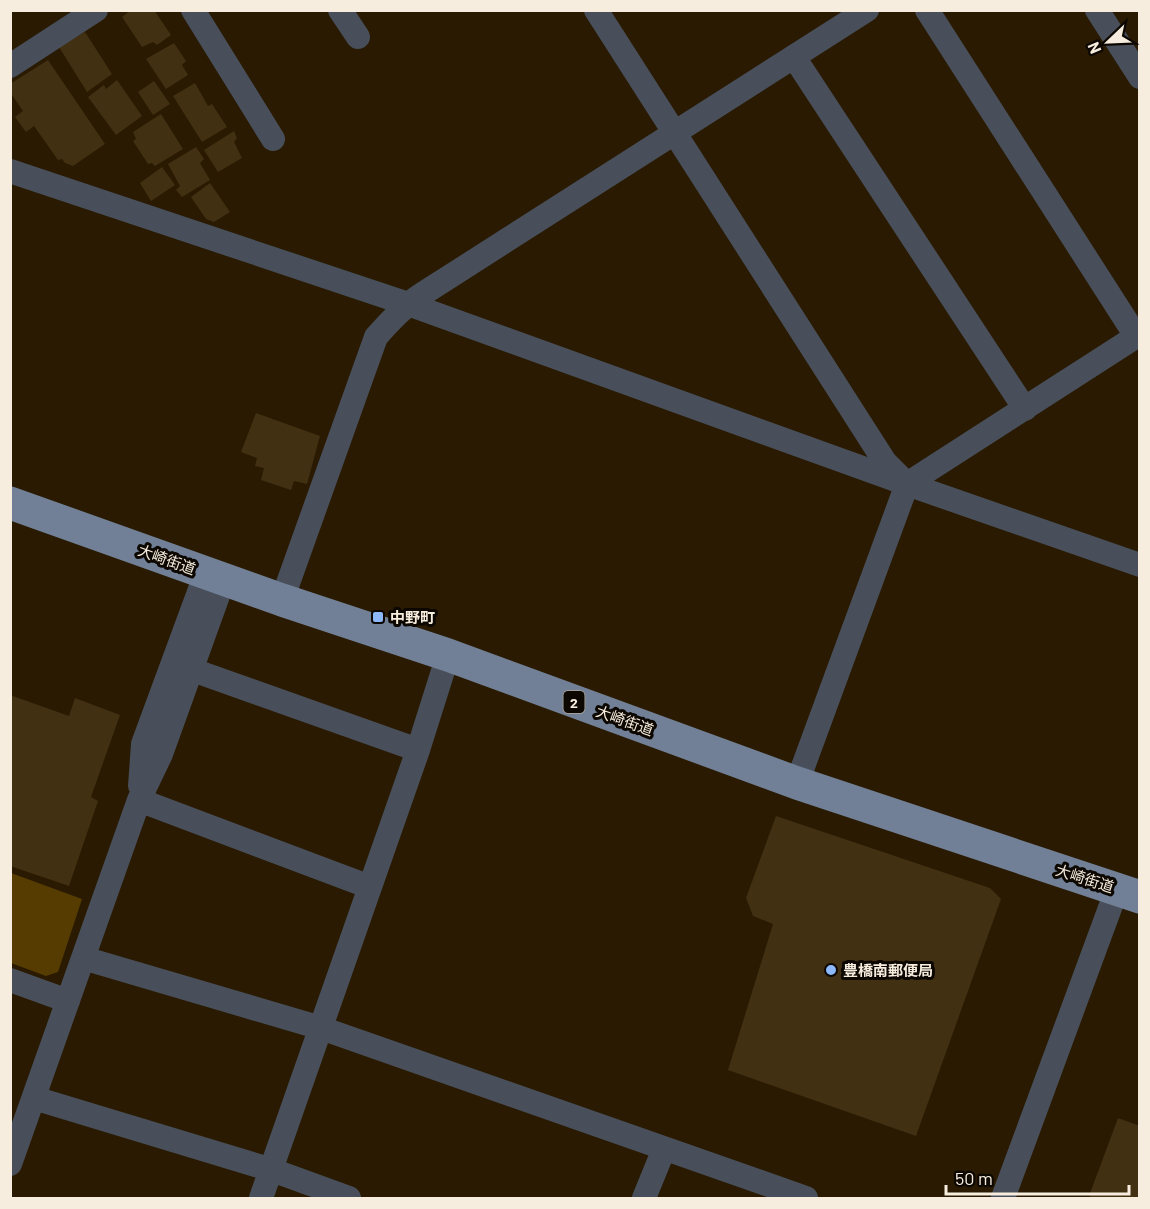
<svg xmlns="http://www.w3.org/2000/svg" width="1150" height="1209" font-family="Barlow,'Noto Sans JP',sans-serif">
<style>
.green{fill:#573c02}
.building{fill:#423012}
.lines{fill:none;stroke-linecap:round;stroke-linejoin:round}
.street{stroke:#484f5a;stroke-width:24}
.primary{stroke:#718097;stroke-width:33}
.poi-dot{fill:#8db9fc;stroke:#0c0701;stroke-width:2}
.labels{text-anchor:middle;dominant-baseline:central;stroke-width:6;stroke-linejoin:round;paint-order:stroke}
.shield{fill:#0c0701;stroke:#b0a89c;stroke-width:1.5}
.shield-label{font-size:14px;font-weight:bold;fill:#f7edde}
.street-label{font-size:15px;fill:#f7edde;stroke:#0c0701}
.poi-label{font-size:15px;font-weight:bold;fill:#f7edde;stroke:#0c0701;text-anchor:start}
</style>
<rect width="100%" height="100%" fill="#291a01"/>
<path class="green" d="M11,873l71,26 -24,73 -12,4 -35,-13z"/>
<path class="building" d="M131,10h23l17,25 -14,10 -4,-3 -11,5 -20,-30z
M85,32l27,42 -25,18 -28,-45z
M174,43l12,18 -4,4 6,10 -22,14 -20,-30z
M48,60l57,84 -32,22 -8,-3 -3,-4 -4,1 -24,-34 -8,6 -11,-15 8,-6 -13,-19v-8z
M117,80l25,36 -26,19 -28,-38 16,-12 2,4z
M154,81l16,23 -17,11 -15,-23z
M195,83l13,23 4,-2 15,23 -25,15 -29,-46z
M161,114l22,35 -28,17 -3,-3 -4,1 -15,-23 3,-2 -3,-7z
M234,131l3,7 -3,4 8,16 -24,14 -14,-22z
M196,147l8,12 -4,4 10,17 -28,17 -6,-7 4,-4 -12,-22z
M162,167l13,18 -24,16 -11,-18z
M210,183l20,29 -16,10 -8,-3 -15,-22z
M256,413l64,23 -13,48 -13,-3 -3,9 -30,-10 3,-12 -9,-2 2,-8 -16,-6z
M10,695l59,21 6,-18 45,17 -29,82 7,4 -29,85 -59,-20z
M776,816l214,72 11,11 -85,237 -188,-66 45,-146 -20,-8 -7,-18z
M1118,1118l22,8v72h-45l-6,-2z"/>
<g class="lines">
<path class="street" d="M193,10l80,129
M340,10l18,27
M596,10l289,452 22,22 233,-150
M927,10l209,326
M1097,10l43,67
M794,57l231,352
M10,66l86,-56
M10,171l398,133 499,180 233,81
M282,600l94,-263c15,-17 29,-32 48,-44l443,-283
M173,663l245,87
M797,783l110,-299
M140,786l3,-42 63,-171
M139,800l231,87
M83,958l238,70 485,170
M10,980l58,21
M34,1098l238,72 77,28
M10,1164l129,-364 22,-46 63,-175
M261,1198l157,-448 30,-95
M644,1198l20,-49
M1003,1198l114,-309"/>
<path class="primary" d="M10,503l272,97 166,55 349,128 343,114"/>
</g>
<g class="poi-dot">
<rect x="372" y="611" width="12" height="12" rx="3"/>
<circle cx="831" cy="970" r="6"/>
</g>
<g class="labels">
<rect class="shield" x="563.5" y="691" width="21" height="22" rx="4.5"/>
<g class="shield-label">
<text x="574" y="702">2</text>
</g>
<g class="street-label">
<text transform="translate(167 559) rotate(20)">大崎街道</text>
<text transform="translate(625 720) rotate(20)">大崎街道</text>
<text transform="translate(1085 878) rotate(18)">大崎街道</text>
</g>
<g class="poi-label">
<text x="390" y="617">中野町</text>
<text x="843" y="970">豊橋南郵便局</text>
</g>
</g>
<rect width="1150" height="1209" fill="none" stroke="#f7edde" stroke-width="24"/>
<g transform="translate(1108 42) rotate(247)" stroke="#0c0701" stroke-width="4.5" paint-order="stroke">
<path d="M0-4.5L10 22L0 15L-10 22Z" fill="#f7edde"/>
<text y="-9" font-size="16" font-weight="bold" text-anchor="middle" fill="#f7edde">N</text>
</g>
<path d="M946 1185v9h183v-9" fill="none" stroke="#f7edde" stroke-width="3"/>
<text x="955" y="1185" font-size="18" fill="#f7edde" stroke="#0c0701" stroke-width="4.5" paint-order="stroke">50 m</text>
</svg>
